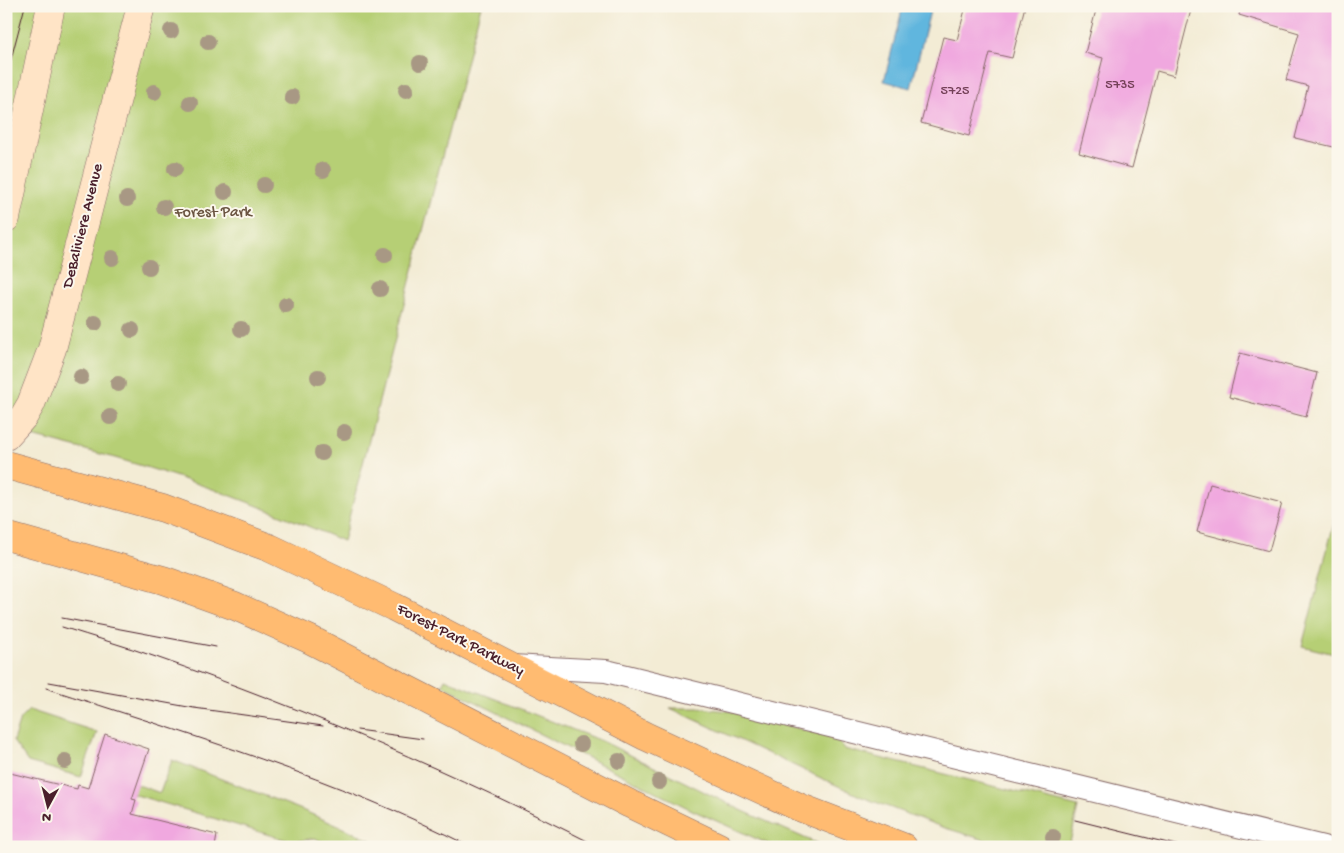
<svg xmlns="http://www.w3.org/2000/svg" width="1344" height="853" font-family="'Gochi Hand',sans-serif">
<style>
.green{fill:#b6cf74;stroke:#807750}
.water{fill:#61b6de;stroke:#566a84}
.building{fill:#f0a8df}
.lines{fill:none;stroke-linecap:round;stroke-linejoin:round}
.lane-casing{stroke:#856766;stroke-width:24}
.secondary-casing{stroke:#856766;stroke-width:29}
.primary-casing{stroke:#856766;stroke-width:29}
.lane{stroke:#fff;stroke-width:22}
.secondary{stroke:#ffe4c6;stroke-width:28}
.primary{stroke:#ffbb71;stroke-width:28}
.tram{stroke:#4a1f2b;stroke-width:1}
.tree{fill:#a89884}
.labels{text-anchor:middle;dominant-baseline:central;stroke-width:4;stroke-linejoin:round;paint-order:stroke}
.number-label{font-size:14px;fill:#744158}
.park-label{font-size:16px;fill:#6a5441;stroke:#fbf7ec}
.street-label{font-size:16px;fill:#4a1f2b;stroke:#fbf7ec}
</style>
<rect width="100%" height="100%" fill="#fbf7ec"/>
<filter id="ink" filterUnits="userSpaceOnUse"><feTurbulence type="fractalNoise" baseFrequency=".02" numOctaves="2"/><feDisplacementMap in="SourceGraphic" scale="10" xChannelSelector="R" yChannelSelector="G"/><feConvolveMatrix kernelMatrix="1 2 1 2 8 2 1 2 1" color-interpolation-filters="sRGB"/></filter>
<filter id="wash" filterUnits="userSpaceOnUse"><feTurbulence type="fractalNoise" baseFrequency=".0096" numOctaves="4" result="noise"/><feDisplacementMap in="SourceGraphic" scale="20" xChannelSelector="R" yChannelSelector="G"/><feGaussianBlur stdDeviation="1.12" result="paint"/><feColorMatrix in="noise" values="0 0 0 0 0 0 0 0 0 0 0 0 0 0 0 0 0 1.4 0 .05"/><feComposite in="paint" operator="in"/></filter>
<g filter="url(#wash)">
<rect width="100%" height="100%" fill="#f3ecd5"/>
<path class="green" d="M6,6h475l-138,535c-58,-25 -118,-49 -178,-68 -53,-17 -106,-30 -159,-44z
M1338,508v147l-36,-9z
M445,679l159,63 139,69 82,36h-50l-83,-37 -250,-125z
M670,708h29l30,3 107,27 8,11 234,58 -9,40h-61l-66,-20 -80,-30z
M29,710l68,22 -16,45 -53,-15 -15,-21 7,-22z
M172,760l130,50 84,37h-54l-17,-9 -22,4 -187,-56 5,-11 49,18z"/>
<path class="water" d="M903,6l28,1 -20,81 -27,-7z"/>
<g id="blocks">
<path class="building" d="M966,6h59l-13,52 -22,-5 -21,83 -48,-13 22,-86 14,3z
M1097,6h95l-18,70 -17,-5 -25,97 -53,-15 24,-95 -18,-5z
M1241,6h97v142l-43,-10 13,-52 -22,-6 13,-47 -60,-18z
M1240,353l77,20 -11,44 -77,-20z
M1210,484l72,19 -13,48 -72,-19z
M105,734l44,15 -17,50 4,1 -4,14 85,21 -2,12h-209v-75l71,17 1,-4 10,3z"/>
</g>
</g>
<g filter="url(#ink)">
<use href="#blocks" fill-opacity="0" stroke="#856766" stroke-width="1"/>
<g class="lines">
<defs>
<path id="lane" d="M512,666l94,5 717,176"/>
<path id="secondary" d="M6,218l45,-212
M6,436l18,-20 7,-12 21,-55 89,-343"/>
<path id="primary" d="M6,465l157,43 107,40 124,59 251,129 154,71 104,40
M6,536l157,44 72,26 74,33 321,165 89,43"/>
</defs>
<use href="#lane" class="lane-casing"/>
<use href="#secondary" class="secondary-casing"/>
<use href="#primary" class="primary-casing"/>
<use href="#lane" class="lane"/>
<use href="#secondary" class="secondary"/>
<use href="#primary" class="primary"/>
<path class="tram" d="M6,78l19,-72
M62,618l154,29
M62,627c31,10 63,19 94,30 152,53 300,117 443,190
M49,682l145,26 129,18
M46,688c144,47 290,90 425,159
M357,730l66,9
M1075,820l109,27"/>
</g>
<g class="tree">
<circle cx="171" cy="31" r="8"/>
<circle cx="208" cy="42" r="8"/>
<circle cx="420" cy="63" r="8"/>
<circle cx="406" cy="90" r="8"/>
<circle cx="154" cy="92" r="8"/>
<circle cx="292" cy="97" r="8"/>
<circle cx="190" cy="103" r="8"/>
<circle cx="175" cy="169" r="8"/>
<circle cx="323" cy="170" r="8"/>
<circle cx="264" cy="185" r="8"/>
<circle cx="225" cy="192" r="8"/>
<circle cx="127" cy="199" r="8"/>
<circle cx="164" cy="207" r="8"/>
<circle cx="385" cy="255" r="8"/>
<circle cx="112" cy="258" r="8"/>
<circle cx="149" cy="267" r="8"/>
<circle cx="380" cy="289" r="8"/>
<circle cx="286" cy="305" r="8"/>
<circle cx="95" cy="323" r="8"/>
<circle cx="241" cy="329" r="8"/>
<circle cx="132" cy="330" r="8"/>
<circle cx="81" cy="377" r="8"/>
<circle cx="318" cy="377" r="8"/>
<circle cx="118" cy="384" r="8"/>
<circle cx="110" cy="417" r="8"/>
<circle cx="344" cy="432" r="8"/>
<circle cx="322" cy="453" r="8"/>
<circle cx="581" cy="744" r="8"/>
<circle cx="65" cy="761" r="8"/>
<circle cx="619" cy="761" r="8"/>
<circle cx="659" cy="782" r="8"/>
<circle cx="1053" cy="837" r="8"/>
</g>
</g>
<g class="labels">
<g class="number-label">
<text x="1120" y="85">5735</text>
<text x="955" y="91">5725</text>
</g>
<g class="park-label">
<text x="213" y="213">Forest Park</text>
</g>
<g class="street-label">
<text transform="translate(84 226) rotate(-76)">DeBaliviere Avenue</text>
<text transform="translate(460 641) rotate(27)">Forest Park Parkway</text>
</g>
</g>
<rect width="1344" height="853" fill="none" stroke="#fbf7ec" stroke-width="25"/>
<g transform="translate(48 806) rotate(187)" stroke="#fbf7ec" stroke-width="4" paint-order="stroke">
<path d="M0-4L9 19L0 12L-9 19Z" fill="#4a1f2b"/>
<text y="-8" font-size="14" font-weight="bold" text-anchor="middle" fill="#4a1f2b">N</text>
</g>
</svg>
